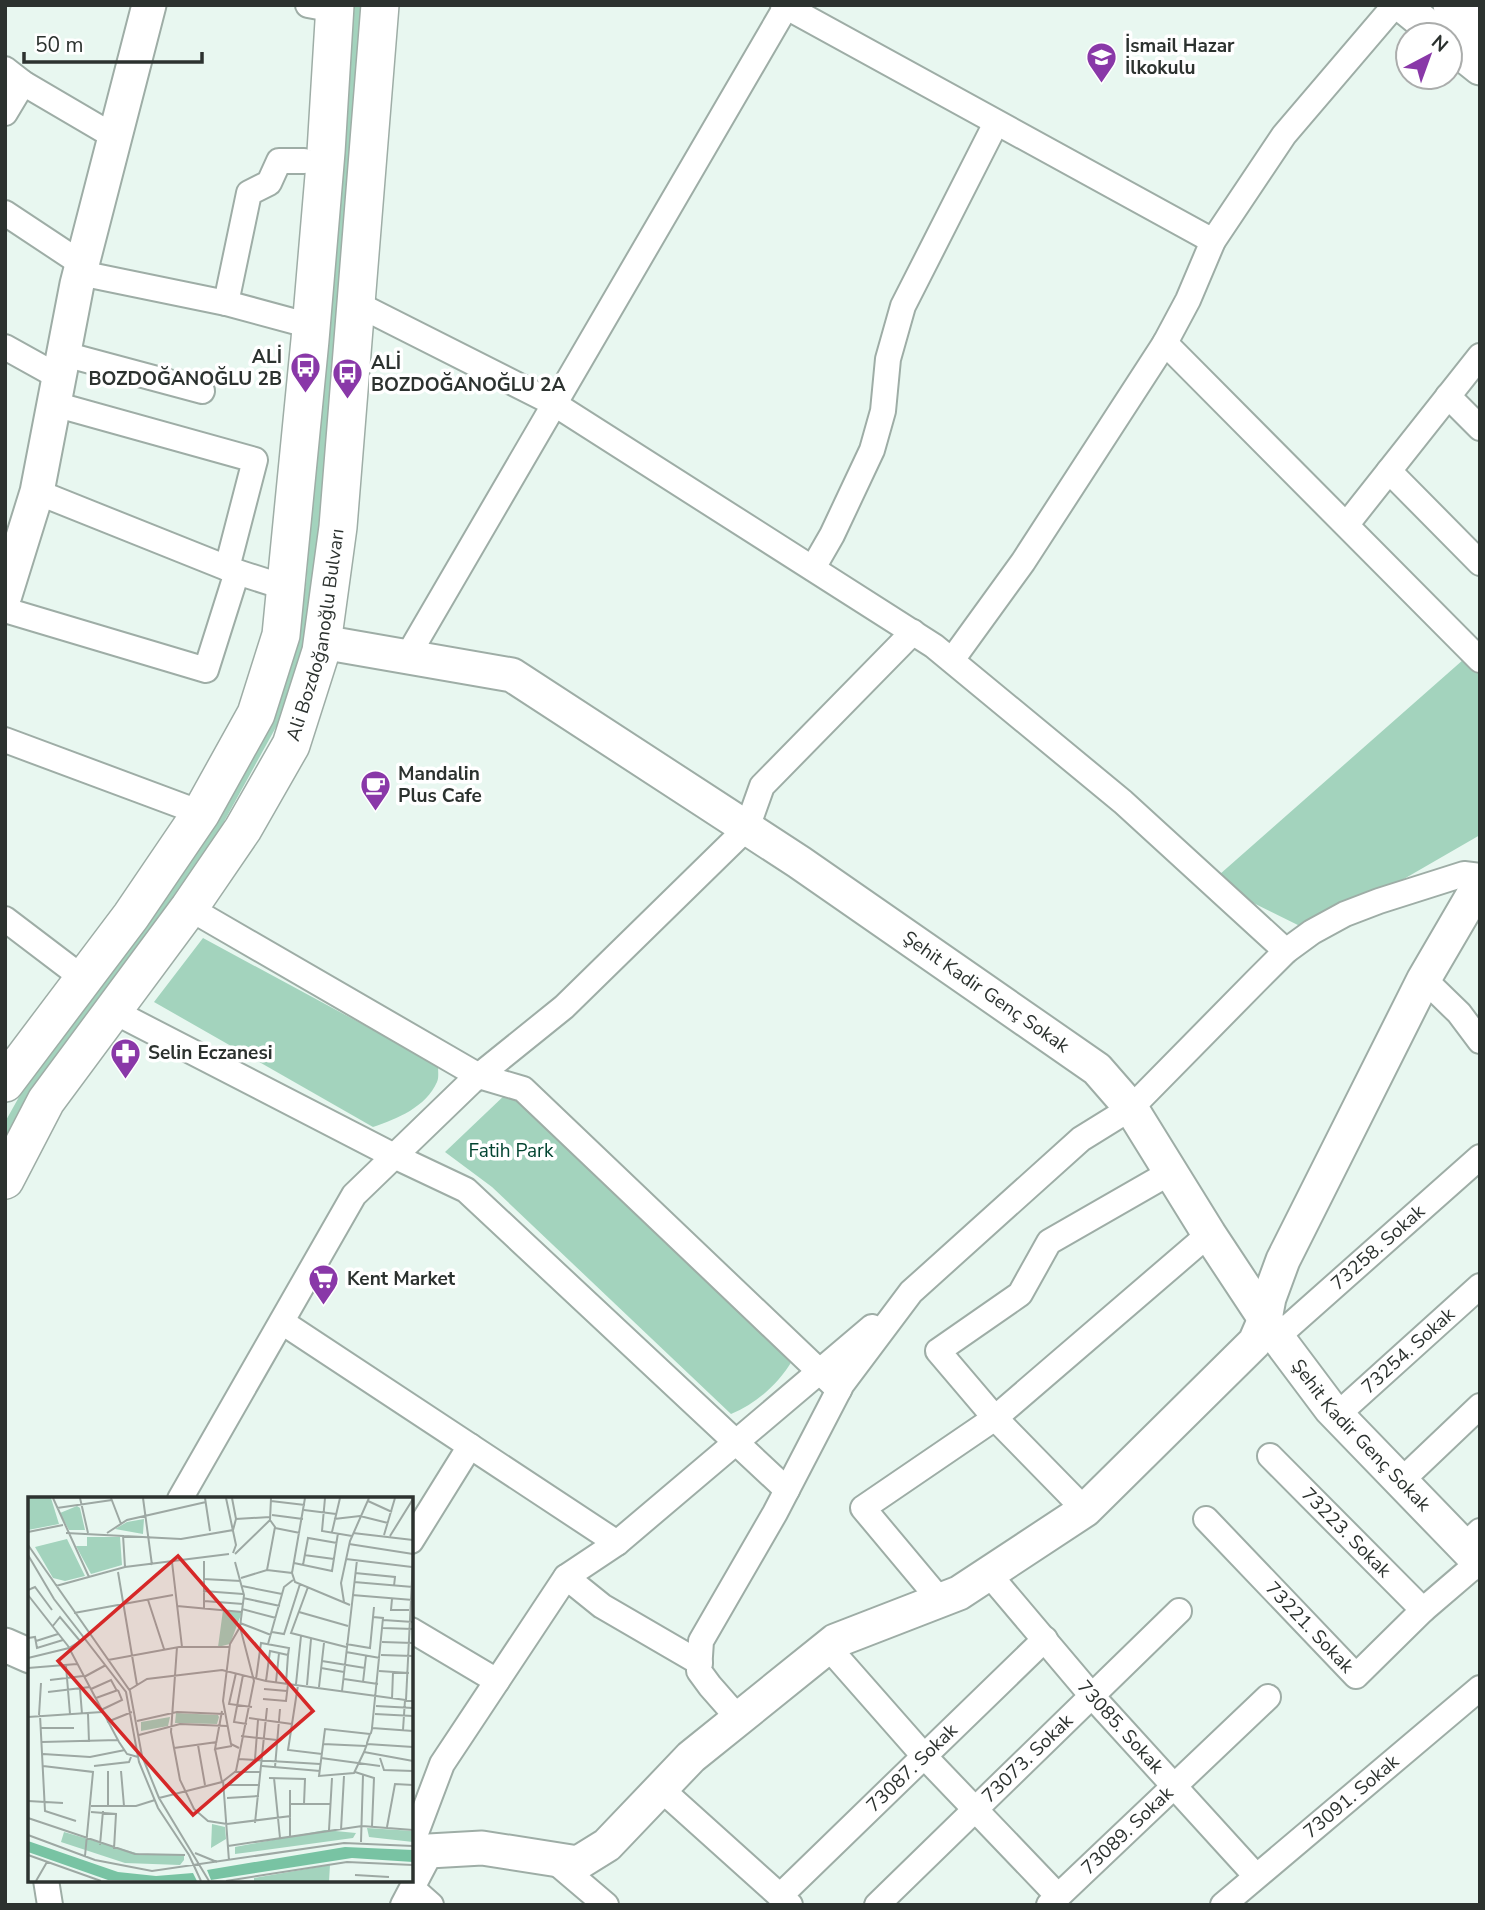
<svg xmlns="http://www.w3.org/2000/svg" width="1485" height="1910" font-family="'Nunito Sans',sans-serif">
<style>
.green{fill:#a3d3bd}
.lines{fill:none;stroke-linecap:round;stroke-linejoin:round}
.street-casing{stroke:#9eada6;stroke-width:28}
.secondary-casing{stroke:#9eada6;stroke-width:37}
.primary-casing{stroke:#9eada6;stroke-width:40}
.street{stroke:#fff;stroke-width:24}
.secondary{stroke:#fff;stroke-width:33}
.primary{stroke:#fff;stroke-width:37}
.labels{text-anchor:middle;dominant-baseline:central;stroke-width:7;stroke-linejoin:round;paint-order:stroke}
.poi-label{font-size:19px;font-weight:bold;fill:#2c322f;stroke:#fff;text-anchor:start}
.street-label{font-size:19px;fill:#2c322f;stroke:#fff}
.park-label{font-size:19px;fill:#024430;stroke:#fff}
.inset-road{fill:none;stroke:#9da8a3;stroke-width:2}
.view{fill:#d62828;fill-opacity:0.15;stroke:#d62828;stroke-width:3.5}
.inset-edge{fill:none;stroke:#2c322f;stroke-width:3.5}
</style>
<rect width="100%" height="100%" fill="#e8f7f0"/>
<path class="green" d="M353,5h12l-48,581 -11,76 -25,56 -66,120 -210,302v-18l23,-41 264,-425 14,-72z
M1472,652l8,8v175l-168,97 -101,-50z
M203,938l235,127c0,6 1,13 -1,17 -11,25 -40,37 -64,45l-219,-125z
M508,1092l284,269c-14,23 -36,43 -61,53l-239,-227 -47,-35z"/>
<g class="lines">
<defs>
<g id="street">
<path d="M308,5l27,5"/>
<path d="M783,5l430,236"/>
<path d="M5,69l18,14 92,54"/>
<path d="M5,113l18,-30"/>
<path d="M5,213l77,51"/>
<path d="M80,273l146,30 85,23"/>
<path d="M226,303l23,-110 20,-10 10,-22h25"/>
<path d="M357,304l196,99 381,243 189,156 163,149"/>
<path d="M1165,343l315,317"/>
<path d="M5,347l54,30"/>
<path d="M64,354l138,37"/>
<path d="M1448,396l32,32"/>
<path d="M54,404l201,56 -28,108"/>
<path d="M1389,471l91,92"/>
<path d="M37,492l200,80 50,16"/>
<path d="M1347,524l133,-168"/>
<path d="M813,568l19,-33 40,-85 11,-39 5,-52 15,-53 93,-183"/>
<path d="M5,610l201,60 31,-98"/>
<path d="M407,657l380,-652"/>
<path d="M952,660l71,-98 142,-219 23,-43 25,-59 71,-106 111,-130"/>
<path d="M5,740l196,73"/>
<path d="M189,908l290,168 44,13 316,301"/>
<path d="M5,919l79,60"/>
<path d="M1424,979l35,34 21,28"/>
<path d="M113,1011l281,145 72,34 321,300"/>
<path d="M282,1322l335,221"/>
<path id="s1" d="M1277,1337l203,-180"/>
<path id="s2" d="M1337,1415l143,-129"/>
<path id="s3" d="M1270,1456l153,154"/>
<path d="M1400,1482l80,-76"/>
<path d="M180,1499l174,-304 117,-113 93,-75 183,-179 15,-42 151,-154"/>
<path d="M1085,1510l-90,-92 -57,-67 82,-57 29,-52 122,-70"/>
<path id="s4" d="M1206,1519l150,157 67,-66 56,-48"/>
<path d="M411,1541l59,-95"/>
<path d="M1463,1547l17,-16"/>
<path id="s5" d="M988,1573l104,123 164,180"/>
<path d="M940,1600l-77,-92 132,-90 214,-184"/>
<path d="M411,1630l86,51"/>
<path d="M828,1647l96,109 134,140"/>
<path d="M700,1663l-98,-57 -36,-29 51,-34 255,-216"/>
<path d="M739,1719l-29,-33 -11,-15 2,-30 74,-128 67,-129 69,-92 170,-153 50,-31 125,-127 30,-30 26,-19 33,-18 34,-13 85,-27 16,2"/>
<path d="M661,1789l129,116"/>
<path d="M411,1846l31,-82 124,-187"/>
<path d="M552,1859l54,46"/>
<path d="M46,1880l4,25"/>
<path d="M413,1889l18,16"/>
<path id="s6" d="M780,1896l265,-257"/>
<path d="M403,1905l29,-55"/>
<path id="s7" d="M877,1905l302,-294"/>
<path id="s8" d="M1049,1905l219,-208"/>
<path id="s9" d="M1223,1905l257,-217"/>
</g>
<g id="secondary">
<path d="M1402,5l37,30"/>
<path d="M1450,5l30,24"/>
<path d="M1450,44l30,24"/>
<path d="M5,595l32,-103 40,-208 72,-279"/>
<path id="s10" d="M322,642l190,33 287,187 298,207 34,39 78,126 68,103 54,72 149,154"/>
<path d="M5,1645l25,11"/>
<path d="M411,1852l71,-4 96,15 29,-18 84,-88 144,-116 124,-48 126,-83 170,-168 10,-23 4,-21 14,-38 141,-281 56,-96"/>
</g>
<g id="primary">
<path d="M5,1083l126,-167 70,-103 55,-99 25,-79 29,-295 16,-188 9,-147"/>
<path id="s11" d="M5,1180l41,-79 143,-193 54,-79 48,-84 30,-94 17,-124 42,-522"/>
</g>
</defs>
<use href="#street" class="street-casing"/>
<use href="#secondary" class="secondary-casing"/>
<use href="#primary" class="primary-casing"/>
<use href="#street" class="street"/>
<use href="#secondary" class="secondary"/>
<use href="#primary" class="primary"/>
</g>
<defs>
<symbol id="school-pin" viewBox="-11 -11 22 30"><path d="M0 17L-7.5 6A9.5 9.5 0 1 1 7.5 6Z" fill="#8938a8" stroke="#fff"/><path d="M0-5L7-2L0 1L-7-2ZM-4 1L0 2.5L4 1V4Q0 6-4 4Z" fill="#fff"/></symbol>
<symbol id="bus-pin" viewBox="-11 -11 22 30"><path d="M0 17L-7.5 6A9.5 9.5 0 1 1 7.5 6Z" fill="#8938a8" stroke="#fff"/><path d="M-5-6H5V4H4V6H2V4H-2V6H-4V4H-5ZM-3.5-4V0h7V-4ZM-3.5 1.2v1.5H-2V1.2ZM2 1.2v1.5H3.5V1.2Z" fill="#fff"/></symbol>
<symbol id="cafe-pin" viewBox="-11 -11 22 30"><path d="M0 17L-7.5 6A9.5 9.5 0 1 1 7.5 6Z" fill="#8938a8" stroke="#fff"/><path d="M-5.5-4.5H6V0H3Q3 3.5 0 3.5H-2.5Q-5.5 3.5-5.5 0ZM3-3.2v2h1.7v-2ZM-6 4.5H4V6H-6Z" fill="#fff"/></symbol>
<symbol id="pharmacy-pin" viewBox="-11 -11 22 30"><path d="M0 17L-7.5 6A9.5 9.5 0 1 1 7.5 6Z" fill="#8938a8" stroke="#fff"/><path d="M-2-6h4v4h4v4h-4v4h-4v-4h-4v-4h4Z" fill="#fff"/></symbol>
<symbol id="supermarket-pin" viewBox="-11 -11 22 30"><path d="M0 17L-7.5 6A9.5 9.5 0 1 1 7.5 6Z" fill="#8938a8" stroke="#fff"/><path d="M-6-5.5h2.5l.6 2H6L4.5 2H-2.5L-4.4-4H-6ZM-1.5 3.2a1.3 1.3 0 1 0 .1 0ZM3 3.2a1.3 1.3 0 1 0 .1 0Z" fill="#fff"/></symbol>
</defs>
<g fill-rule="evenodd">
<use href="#school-pin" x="1084" y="40" width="35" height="47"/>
<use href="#bus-pin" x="288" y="350" width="35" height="47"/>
<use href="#bus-pin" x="330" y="356" width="35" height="47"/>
<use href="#cafe-pin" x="358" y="768" width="35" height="47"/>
<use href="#pharmacy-pin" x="108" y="1036" width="35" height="47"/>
<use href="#supermarket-pin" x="306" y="1262" width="35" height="47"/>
</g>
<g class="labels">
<g class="poi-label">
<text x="1125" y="46">İsmail Hazar<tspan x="1125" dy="22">İlkokulu</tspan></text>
<text x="282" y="357" text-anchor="end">ALİ<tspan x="282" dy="22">BOZDOĞANOĞLU 2B</tspan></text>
<text x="371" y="363">ALİ<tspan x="371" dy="22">BOZDOĞANOĞLU 2A</tspan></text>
<text x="398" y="774">Mandalin<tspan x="398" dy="22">Plus Cafe</tspan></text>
<text x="148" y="1053">Selin Eczanesi</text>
<text x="347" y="1279">Kent Market</text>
</g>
<g class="street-label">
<text stroke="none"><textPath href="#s11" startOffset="635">Ali Bozdoğanoğlu Bulvarı</textPath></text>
<text stroke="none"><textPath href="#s10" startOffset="763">Şehit Kadir Genç Sokak</textPath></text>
<text stroke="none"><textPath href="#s1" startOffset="135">73258. Sokak</textPath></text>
<text stroke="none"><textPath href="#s2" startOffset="96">73254. Sokak</textPath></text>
<text stroke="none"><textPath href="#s10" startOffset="1351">Şehit Kadir Genç Sokak</textPath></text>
<text stroke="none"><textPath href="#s3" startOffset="108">73223. Sokak</textPath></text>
<text stroke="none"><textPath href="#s4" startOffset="150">73221. Sokak</textPath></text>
<text stroke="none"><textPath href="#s5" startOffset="203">73085. Sokak</textPath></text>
<text stroke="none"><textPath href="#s7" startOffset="210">73073. Sokak</textPath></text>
<text stroke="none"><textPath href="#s6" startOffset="184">73087. Sokak</textPath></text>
<text stroke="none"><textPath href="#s9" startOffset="168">73091. Sokak</textPath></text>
<text stroke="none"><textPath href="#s8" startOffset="108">73089. Sokak</textPath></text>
</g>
<g class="park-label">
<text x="511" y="1151">Fatih Park</text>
</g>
</g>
<g transform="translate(28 1497)">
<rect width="385" height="385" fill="#e8f7f0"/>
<path d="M0,1h23l8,26 -31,6zM49,9l3,2 5,22h-16l-9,-17zM116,22l-1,15 -28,-5 12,-7zM59,40h33l2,28 -31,9 -15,-28h11zM39,42l18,37 -20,5 -12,-3 -18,-31zM195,113l19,2 -12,32 -12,3zM148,216l42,2 1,2 -2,7 -42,-1zM142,220l-2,9 -27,5v-9zM184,327l13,3 1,12 -15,9zM339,331l46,3v11l-44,-5zM297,333l31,3 -3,5 -118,16v-7zM36,335l79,23h41v5l-4,5 -55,-2 -64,-21zM302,368l-1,16h-75v-3z" fill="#a3d3bd"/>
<path d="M0,344l90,31 38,4 37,-3 4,8 -89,-1 -80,-28zM317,350l68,3v12l-61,-4 -141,22 -4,-10z" fill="#78c3a3"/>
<path class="inset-road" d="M25,1l36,79M52,1l8,35M83,1l10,26M115,1l9,67M177,1l5,33M198,1l10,47 -3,8M204,1l4,21M297,1l-3,33 30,5M243,4l34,4M340,4l24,11M29,11l55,-8M276,13l32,4M244,18l31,4M306,22l26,-3 28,7M247,31l25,5M0,35l35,-7M304,35l8,-34M38,36l115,6 52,-9 3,-11 34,-2M79,36l20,-13 79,-18M325,36l60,7M95,38l2,32M356,38l11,-37M362,39l23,-37M321,47l64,10M0,48l102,146 12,65 17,42 50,83M207,57l35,-34 1,-22M0,58l26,44 72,93 13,70 19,46 31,47 12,26M276,58l30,4M318,62l66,8M176,64v47M144,65l10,85M266,66l38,8 6,-38M275,68l5,-27 29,5M239,73l8,-43 -5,-7M90,75l19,113M264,76l13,-75M327,76l40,4 -1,9M213,81l26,-8 25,3 3,9 55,23M175,82l38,2M326,85l59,5M28,89l69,-19 104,-13M214,89l40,8M280,90l-17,46 55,14M0,93l7,-3 17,23M175,94l40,3M0,98l40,51 51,96 8,12 11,3M324,98l61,5M215,101l37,8M364,102l-1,11h18M120,103l16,49M176,104l39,3M316,105l-3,-19 9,-42 19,-43M149,109l65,6M214,112l34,9M271,115l49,14M46,116l99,-18M355,123l30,2M212,126l31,12M24,130l8,-10 20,24M355,131l30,1M244,135l12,2 16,-50M0,141l7,-1 2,11 26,-8M8,144l22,-7M354,145l31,1M240,147l16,-57 9,-7M318,147l24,4 4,-41M149,150l-6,85 9,48 14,29 14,12 19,3 64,-8M318,155l34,6M353,158l32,1M0,161l41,-10 16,-10M80,163l71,-13h50M294,164l43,7M38,169l4,48M0,171l49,-4M293,171l23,4M351,174l30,2M208,176l-7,31 23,3M215,178l-9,47 13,2M56,180l22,-12M228,182l5,-36 28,5 -1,7M316,182l34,5M22,183l33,-4M238,184l4,-30 18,4M248,185l3,-29M335,185l3,-26M258,186l2,-28M268,187l5,-48M270,188l-10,65 34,4M279,188l4,-46M291,190l5,-44M52,192l2,25M63,192l20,-9 6,11M236,192l23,2M101,193l18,-11 75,-9 44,11 147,20M314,194l15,-131M20,195l42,-5M68,201l22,-8M235,202l23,2 2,-17M364,202l1,-27M378,203l7,-141M348,209l37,2M73,213l21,-10 -4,-10M194,214l-7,38 17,-3M60,217l1,28M347,217l38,2M11,218l2,-32M12,218l5,96 31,10M0,220l74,-5M221,221l43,6M109,224l40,-9 47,2M79,225l25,-10M13,231h33M344,231l41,3M375,233l2,-30M342,237l-45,-5 -6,47 35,-3 10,-21 3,-8v-1l3,-9 1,-1 1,-4v-1l11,-110 -10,-1M111,238l41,-11 47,2M213,239l36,4M14,245l76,-2M295,247l43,2M339,247l46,3M170,248l7,40M146,251l43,-6M211,251l-8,-4 -8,-43 7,-57 10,-17M187,252l7,33M336,255l49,9M15,257l47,3 35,-7M293,261l59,8M352,261l4,12 29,1M210,262l82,5M227,262l3,-39M15,269l50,6 -8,84M66,269l35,-4 2,-5M234,269l58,5M247,270l5,-58M93,274l3,35M206,275h27M327,275l19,6 -2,48M241,281l36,1 -1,25M246,281l6,60M195,283l6,81M197,288h35M262,293v47M131,301l63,-16 14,-11 18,-90 -14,-54 4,-32 -9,-33M199,301l32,-2M0,304l35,2M262,307h41M63,309h45l19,-6M80,309v-35M63,315l25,2 -2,35M0,321l107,36 50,1M227,326l12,-115M359,330l8,-43 18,1M301,333l3,-52M313,333l3,-54M0,338l67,25 57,11 192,-28 69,3M333,345l2,-67M72,348l3,-34M200,349l134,-20 51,4M167,356l22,9M0,358l73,26M327,378l34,2M8,384l11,-19M198,384l121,-19 66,3"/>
<path class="view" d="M150,59l135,155 -120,104 -135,-154z"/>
<rect width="385" height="385" class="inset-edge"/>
</g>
<rect width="1485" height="1910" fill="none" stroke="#2c322f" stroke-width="14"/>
<g transform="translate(1429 56) rotate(41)"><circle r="33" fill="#ffffff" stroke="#abadac" stroke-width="2"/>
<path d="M0-5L12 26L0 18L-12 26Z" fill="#8938a8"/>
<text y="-10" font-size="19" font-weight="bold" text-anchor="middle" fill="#2c322f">N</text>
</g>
<path d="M24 52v10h178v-10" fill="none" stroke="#2c322f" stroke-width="3.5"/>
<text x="35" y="52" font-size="21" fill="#2c322f" stroke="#ffffff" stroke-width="5" paint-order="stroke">50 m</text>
</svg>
